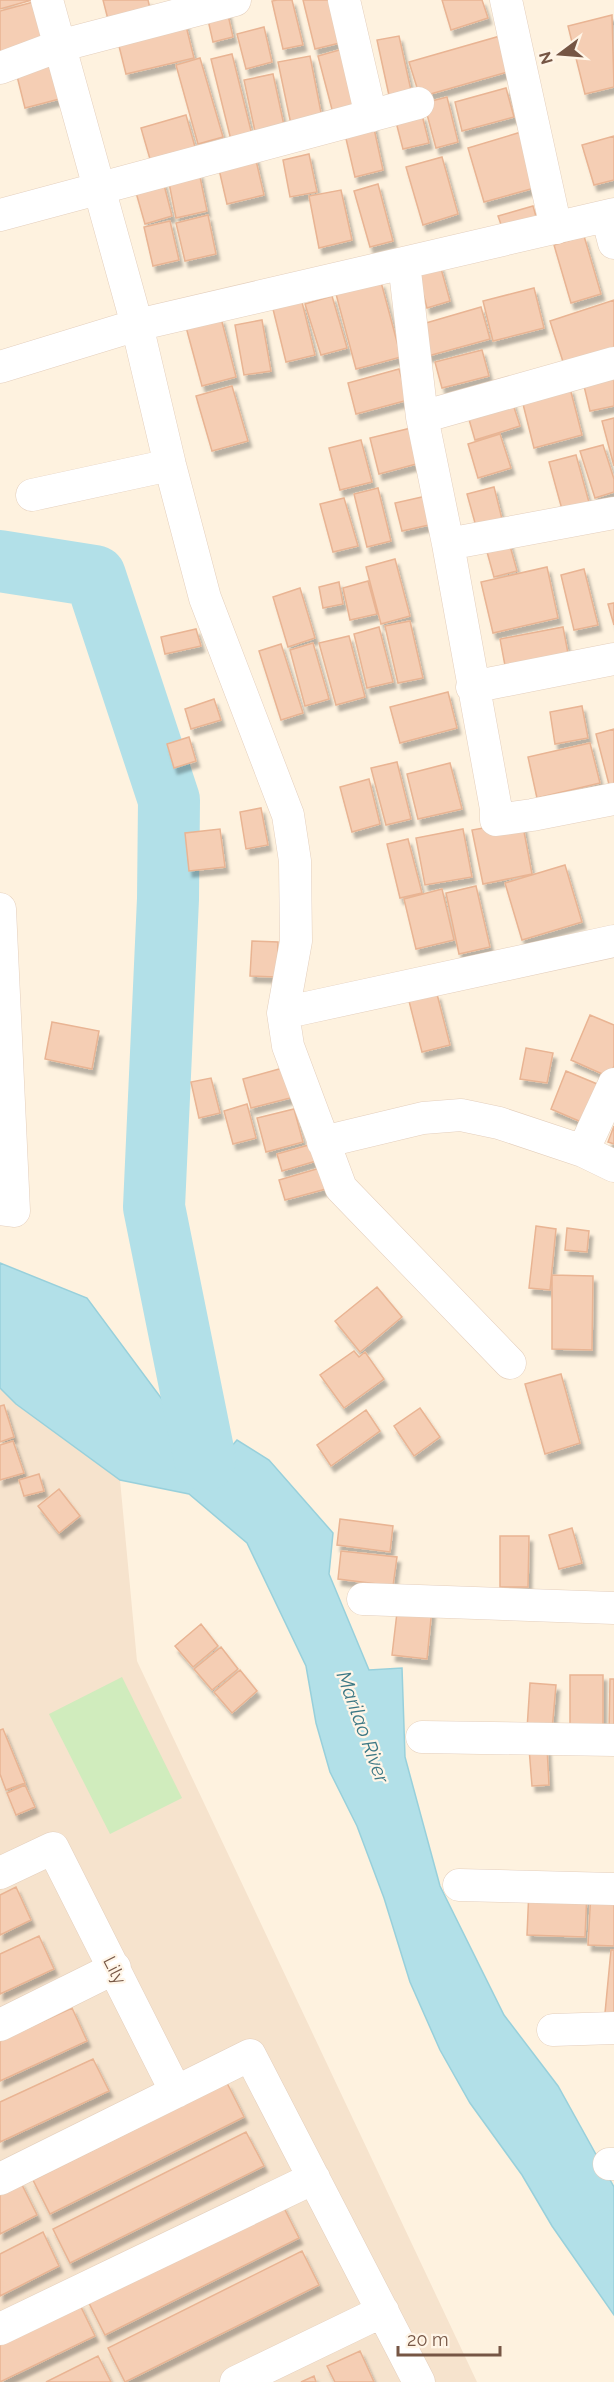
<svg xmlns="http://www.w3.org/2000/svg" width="614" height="2382" font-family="Raleway,sans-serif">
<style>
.residential{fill:#f6e3cd}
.green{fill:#d0ecbd}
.water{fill:#b2e0e8;stroke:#98d0db;stroke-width:1.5}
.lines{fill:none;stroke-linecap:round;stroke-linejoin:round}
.river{stroke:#b2e0e8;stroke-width:62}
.building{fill:#f5ceb4;stroke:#e9b493;stroke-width:1.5;filter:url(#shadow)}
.minor-casing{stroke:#e4cfbd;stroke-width:33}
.minor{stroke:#fff;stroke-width:32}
.labels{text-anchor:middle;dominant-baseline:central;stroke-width:4.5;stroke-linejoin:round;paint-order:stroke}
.street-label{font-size:18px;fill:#765645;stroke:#fff5e7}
.water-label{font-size:20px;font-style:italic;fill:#3b7784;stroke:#fff5e7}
</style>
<defs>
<filter id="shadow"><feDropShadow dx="3.5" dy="6" stdDeviation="1.5" flood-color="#0004"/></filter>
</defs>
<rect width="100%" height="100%" fill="#fef2df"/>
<path class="residential" d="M0,1388l16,16 104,76 17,181 340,721h-477z"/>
<path class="green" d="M122,1677l60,121 -72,36 -61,-120z"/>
<path class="water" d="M0,1263l87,35 126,170 24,-28 32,20 64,73 -4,41 40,96 33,-2 3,89 35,129 64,129 54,71 56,101v128l-62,-89 -30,-51 -52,-72 -30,-53 -30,-68 -26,-84 -27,-72 -27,-54 -14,-49 -10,-57 -59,-123 -58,-49 -69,-14 -104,-76 -16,-16z"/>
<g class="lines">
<path class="river" d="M0,561l95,15 74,224 -1,99 -14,308 51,253"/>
</g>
<path class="building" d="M0,0h32l-32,9z
M103,0h45l5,21 -42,10z
M277,0h15l11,45 -20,4 -11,-48z
M303,0h35l10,41 -33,8z
M442,0h40l6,18 -37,12z
M37,1l11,39 -48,13v-42z
M226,6l7,31 -20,5 -7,-31z
M612,15l2,72 -29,7 -17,-68z
M185,22l9,36 -68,16 -9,-36z
M264,27l8,35 -26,7 -9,-35z
M399,36l13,59 -22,5 -13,-60z
M500,36l11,35 -91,26 -11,-35z
M350,47l17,61 -33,9 -16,-61z
M232,54l20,81 -21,5 -20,-81z
M310,56l13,67 -31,6 -14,-67z
M56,57l11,40 -42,11 -10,-40z
M200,58l23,79 -25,7 -22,-79z
M273,74l12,56 -29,6 -12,-56z
M506,88l8,29 -52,14 -7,-29z
M447,97l11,45 -22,6 -12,-45z
M186,115l9,32 -45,12 -9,-31z
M422,115l7,28 -26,6 -7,-27z
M373,124l10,46 -28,7 -11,-47z
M521,132l17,55 -54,15 -16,-54z
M614,136v44l-20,5 -12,-40z
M309,154l8,38 -27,5 -7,-37z
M255,156l9,39 -37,9 -9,-39z
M442,157l16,57 -35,11 -17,-58z
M199,172l8,39 -31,7 -8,-40z
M163,181l9,35 -27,8 -10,-35z
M378,184l15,57 -23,6 -16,-56z
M341,190l11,50 -33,8 -10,-52z
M533,206l4,14 -34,10 -5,-14z
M208,215l8,39 -31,7 -9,-38z
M170,221l9,39 -26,6 -9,-39z
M584,236l17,58 -30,9 -17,-58z
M440,265l10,36 -23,7 -10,-36z
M381,282l20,75 -45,12 -20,-75z
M534,288l10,40 -51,13 -10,-40z
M332,296l15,52 -26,7 -16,-51z
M614,300v55l-48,16 -16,-50z
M302,302l13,53 -29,7 -13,-53z
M481,307l9,32 -62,17 -9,-31z
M221,318l15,59 -34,9 -16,-59z
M262,320l9,51 -27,4 -9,-50z
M482,350l7,26 -47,12 -7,-26z
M399,369l9,31 -52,14 -8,-31z
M614,379v27l-24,5 -6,-25z
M232,386l16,55 -36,10 -16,-55z
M570,388l12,47 -48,13 -12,-48z
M510,395l10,31 -45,14 -9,-31z
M614,418v48l-12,-45z
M411,428l9,35 -41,11 -9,-36z
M500,434l11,34 -33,10 -10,-34z
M361,440l11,42 -32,8 -11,-42z
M603,445l11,34v13l-19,6 -15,-47z
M576,455l14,51 -27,7 -14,-51z
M494,487l9,36 -26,7 -10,-36z
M378,488l13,53 -24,6 -13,-53z
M431,495l7,28 -36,8 -7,-28z
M344,498l14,48 -25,6 -13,-48z
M507,535l10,36 -23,6 -10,-36z
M395,559l15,57 -29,8 -15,-57z
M547,567l11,51 -65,15 -12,-51z
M584,569l14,56 -24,5 -13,-55z
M368,581l9,33 -27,6 -7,-32z
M339,582l4,22 -20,4 -4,-21z
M300,588l15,50 -27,9 -15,-50z
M614,603v22l-6,-21z
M410,621l13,57 -25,5 -13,-57z
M379,627l14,55 -26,6 -13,-54z
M563,627l7,37 -63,12 -7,-37z
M196,629l5,17 -36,8 -4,-17z
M349,636l16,61 -29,8 -17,-62z
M313,643l16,56 -24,7 -15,-56z
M281,644l22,69 -22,7 -22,-69z
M448,692l9,36 -57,15 -10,-36z
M214,699l7,21 -30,9 -6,-20z
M582,706l6,32 -33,6 -5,-32z
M614,729v62l-3,1 -15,-58z
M189,737l7,24 -22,7 -7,-24z
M590,743l10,40 -63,15 -9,-41z
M397,762l14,57 -25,6 -15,-57z
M450,763l12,46 -44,10 -11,-45z
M369,779l11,45 -28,8 -12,-45z
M261,808l7,37 -22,4 -6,-37z
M522,821l10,53 -49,10 -11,-54z
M220,829l5,38 -36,4 -4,-38z
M463,829l9,48 -47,8 -9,-47z
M408,839l14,54 -22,5 -13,-54z
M565,865l17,57 -60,18 -17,-57z
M476,886l14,61 -31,7 -13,-61z
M442,889l12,51 -38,9 -12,-50z
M252,941l26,1 -1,35 -27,-1z
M437,994l13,51 -28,7 -13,-51z
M590,1015l24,10v41l-5,11 -38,-17z
M52,1022l47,9 -7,38 -47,-10z
M526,1048l27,5 -6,30 -27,-4z
M290,1066l8,30 -47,12 -8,-29z
M566,1071l36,15 -16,38 -35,-15z
M211,1078l9,35 -21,5 -8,-36z
M247,1104l9,34 -23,6 -9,-33z
M294,1109l9,33 -37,10 -9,-34z
M614,1126v18l-6,-2z
M319,1142l4,17 -41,12 -5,-17z
M320,1168l6,21 -41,11 -6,-20z
M536,1226l20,3 -6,61 -21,-2z
M567,1228l22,3 -2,21 -22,-2z
M552,1275l41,1 -1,74 -40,-1z
M377,1287l25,30 -42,35 -25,-31z
M354,1351l5,6 6,-5 19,27 -40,29 -24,-33z
M561,1374l19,69 -35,11 -20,-70z
M4,1405l10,32 -14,5v-36z
M420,1408l20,29 -26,19 -20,-30z
M366,1410l14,21 -49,35 -14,-21z
M13,1441l11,32 -24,7v-35z
M39,1474l5,17 -20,5 -5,-16z
M59,1489l21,27 -21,17 -21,-27z
M340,1519l53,7 -3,26 -53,-7z
M572,1528l10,35 -23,6 -10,-34z
M500,1536h29l-1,51h-28z
M341,1551l56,6 -4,29 -55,-7z
M398,1604l34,4 -5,51 -35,-4z
M201,1624l17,22 -25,21 -18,-21z
M221,1647l17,22 -26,21 -18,-21z
M240,1670l17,21 -25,22 -18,-21z
M570,1675h33v55h-33z
M610,1679h4v55l-5,-1z
M530,1683l26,2 -4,46 -25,-2z
M3,1729l22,54 -19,7 -6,-16v-44z
M547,1747l2,38 -17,1 -3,-38z
M25,1785l10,22 -19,8 -9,-22z
M16,1887l15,33 -31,15v-40z
M529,1889l58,2 -2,46 -58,-2z
M591,1892l23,2v52l-26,-1z
M39,1936l15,33 -54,25v-40z
M611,1950h3v63h-9z
M72,2008l15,33 -87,40v-40z
M93,2059l16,32 -109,51v-40z
M227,2083l17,34 -194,97 -17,-34z
M246,2132l18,34 -194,97 -17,-34z
M20,2181l17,34 -37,19v-42z
M282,2204l17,34 -194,97 -17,-34z
M43,2232l16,34 -59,30v-42z
M302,2251l17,34 -194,97 -17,-34z
M79,2303l16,33 -95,46v-40z
M360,2351l14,31h-39l-8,-16z
M98,2356l13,26h-65z
M314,2376l2,6h-15z"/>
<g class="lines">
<defs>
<path id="minor" d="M47,0l90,325 33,140 35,133 83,217 7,46 1,80 -13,72 5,33 53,142 169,175
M344,0l27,116
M506,0l50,228
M0,68l59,-22 176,-46
M0,215l418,-112
M607,216l7,27
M404,263l18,154 26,127 48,265v11l36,-5 82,-16
M0,367l137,-42 477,-111
M422,417l192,-54
M32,495l138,-30
M448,544l166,-31
M472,687l142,-28
M0,909l14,302 -14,-2
M283,1013l331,-72
M323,1142l100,-24 38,-3 38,8 84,28 31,15
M583,1151l31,-67
M363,1599l251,9
M422,1737l192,3
M0,1873l53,-25 123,244
M459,1885l155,4
M0,2025l115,-57
M553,2030l61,-2
M609,2164h5
M0,2179l250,-124 169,327
M0,2329l314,-151
M236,2382l147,-71"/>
</defs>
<use href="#minor" class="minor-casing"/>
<use href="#minor" class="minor"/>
</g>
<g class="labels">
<g class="street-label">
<text transform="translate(115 1970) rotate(63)">Lily</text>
</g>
<g class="water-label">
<text transform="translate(363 1727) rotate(70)">Marilao River</text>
</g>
</g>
<g transform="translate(560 54) rotate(254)" stroke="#fff5e7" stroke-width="4.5" paint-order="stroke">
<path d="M0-4.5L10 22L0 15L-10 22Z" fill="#765645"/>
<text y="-9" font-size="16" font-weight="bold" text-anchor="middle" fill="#765645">N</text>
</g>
<path d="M398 2346v9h102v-9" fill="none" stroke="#765645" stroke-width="3"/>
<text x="407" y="2346" font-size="18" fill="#765645" stroke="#fff5e7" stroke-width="4.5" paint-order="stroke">20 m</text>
</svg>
